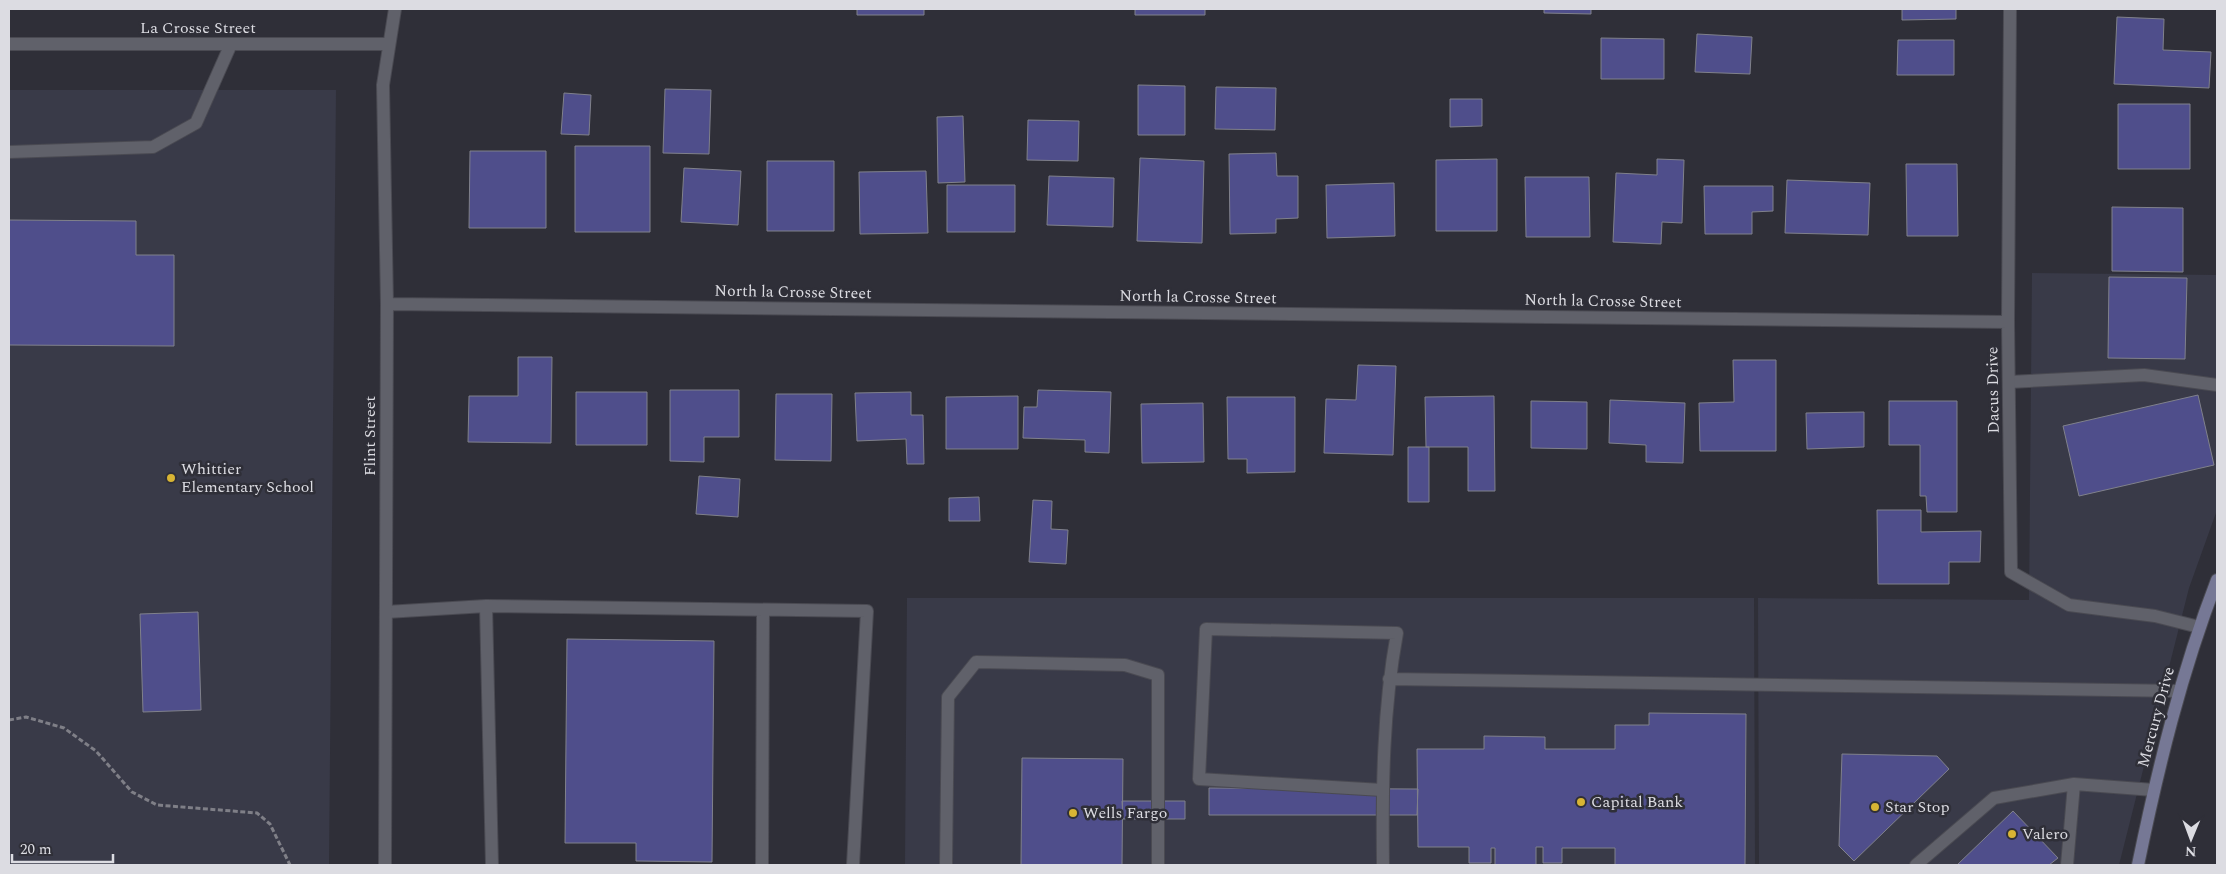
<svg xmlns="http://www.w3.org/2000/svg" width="2226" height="874" font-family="Spectral,serif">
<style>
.built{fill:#393a48}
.building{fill:#4f4e8b;stroke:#80818b}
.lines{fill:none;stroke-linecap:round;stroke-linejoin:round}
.service-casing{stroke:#4a4a52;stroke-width:14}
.minor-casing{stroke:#4a4a52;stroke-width:14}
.secondary-casing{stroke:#4a4a52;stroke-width:14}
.path{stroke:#7f7f87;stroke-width:3;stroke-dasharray:5 2.5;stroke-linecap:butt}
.service{stroke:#60616a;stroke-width:12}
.minor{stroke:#60616a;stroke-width:12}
.secondary{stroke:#767895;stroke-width:12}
.poi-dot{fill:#d8b434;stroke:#2f2f38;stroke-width:2}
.labels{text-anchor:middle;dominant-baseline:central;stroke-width:5;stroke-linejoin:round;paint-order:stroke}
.street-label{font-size:16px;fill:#dcdce2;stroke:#2f2f38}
.poi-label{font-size:16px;fill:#dcdce2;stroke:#2f2f38;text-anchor:start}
</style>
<rect width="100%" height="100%" fill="#2f2f38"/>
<path class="built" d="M9,90h327l-7,775h-320z
M2032,273l185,2v235l-28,78 -70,277h-360l-1,-267 271,2z
M907,598h847l1,267h-850z"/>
<path class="building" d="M857,9h67v6h-67z
M1135,9h70v6h-70z
M1544,9h47v5l-47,-1z
M1902,9h54v10l-54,1z
M2117,17l47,2 -1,31 48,2 -2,36 -95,-4z
M1697,34l55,3 -2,37 -55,-2z
M1601,38l63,1v40h-63z
M1898,40h56v35h-57z
M1138,85l47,1v49h-47z
M1216,87l60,1 -1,42 -60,-1z
M665,89l46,1 -2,64 -46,-1z
M564,93l27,2 -2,40 -28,-1z
M1450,99h32v27l-32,1z
M2118,104h72v65h-72z
M963,116l2,66 -27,1 -1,-66z
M1028,120l51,1 -1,40 -51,-1z
M575,146h75v86h-75z
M470,151h76v77h-77z
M1276,153l1,23h21v42l-22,1v14l-46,1 -1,-80z
M1140,158l64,3 -2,82 -65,-2z
M1497,159v72h-61v-71z
M1657,159l27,1 -2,63 -20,-1 -1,22 -48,-2 3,-69 41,2z
M767,161h67v70h-67z
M1906,164h51l1,72h-51z
M684,168l57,3 -3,54 -57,-3z
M926,171l2,62 -68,1 -1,-62z
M1049,176l65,2 -1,49 -66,-2z
M1525,177h64l1,60h-64z
M1787,180l83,3 -2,52 -83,-2z
M1394,183l1,53 -68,2 -1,-53z
M947,185h68v47h-68z
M1704,186h69v25l-21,1v22h-47z
M2112,207l71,1v64l-71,-1z
M9,220l127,1v34h38v91l-165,-1z
M2109,277l78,1 -2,81 -77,-1z
M518,357h34l-1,86 -83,-1 1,-46h49z
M1733,360h43v91h-76l-1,-48 35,-1z
M1358,365l38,1 -3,89 -69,-2 2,-54 30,1z
M670,390h69v47h-35v25l-34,-1z
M1038,390l73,2 -2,61 -24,-1v-12l-62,-2 1,-31h13z
M576,392h71v53h-71z
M911,392v23h12l1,49h-17l-1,-25 -49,2 -2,-48z
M776,394h56l-1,67 -56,-1z
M2198,395l16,70 -135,31 -16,-70z
M1018,396v53h-72v-52z
M1494,396l1,95h-27v-44h-42l-1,-50z
M1227,397h68v75l-48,1v-14h-19z
M1610,400l75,3 -2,60 -37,-1v-17l-37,-2z
M1531,401l56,1v47l-56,-1z
M1889,401h68v111h-30l-1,-16h-6v-51h-31z
M1203,403l1,59 -62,1 -1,-59z
M1864,412v35l-57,2 -1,-36z
M1408,447h21v55h-21z
M699,476l41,3 -2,38 -42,-3z
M979,497l1,24h-31v-23z
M1033,500l19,1 -1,28 17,1 -2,34 -37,-2z
M1877,510h44v22l60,-1 -1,31h-31v22h-71z
M198,612l3,98 -58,2 -3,-98z
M567,639l147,2 -2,221 -76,-1v-18h-71z
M1649,713l97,1 -1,151h-130v-17h-53v15h-19v-16h-7v18h-41v-17h-4v15h-22v-16h-51l-1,-98h67v-13l61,1v12h70v-24h34z
M1842,754l95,2 12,13 -95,92 -15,-15z
M1022,758l101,1 -1,106h-101z
M1209,788l209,1 -1,26h-208z
M1122,801h63v18h-62z
M2013,811l45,47 -9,7h-92z"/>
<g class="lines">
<defs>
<path id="service" d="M9,152l144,-5 43,-24 35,-79
M2009,382l135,-7 73,10
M486,606l6,259
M386,612l100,-6 381,5 -14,254
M1389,679l790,12
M1382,790l-183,-11 7,-150 191,4c-14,76 -15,154 -14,232
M762,865l1,-254
M946,865l2,-168 28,-35 149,3 33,10v190
M1916,865l78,-67 80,-14
M2067,865l7,-81 80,6"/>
<path id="minor" d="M2010,9l-2,313 3,250 58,33 86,11 44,11
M9,44h379
M387,304l1621,18
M385,865l2,-561 -4,-219 12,-76"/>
<path id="secondary" d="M2138,865c20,-97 43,-192 79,-285"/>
</defs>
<use href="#service" class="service-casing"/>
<use href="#minor" class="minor-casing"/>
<use href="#secondary" class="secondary-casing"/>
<path class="path" d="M9,720l17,-3 38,11 32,23 36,41 25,13 100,8 13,11 20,41"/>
<use href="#service" class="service"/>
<use href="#minor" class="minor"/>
<use href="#secondary" class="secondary"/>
</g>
<g class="poi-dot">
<circle cx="171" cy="478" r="5"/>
<circle cx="1581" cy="802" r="5"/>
<circle cx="1875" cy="807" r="5"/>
<circle cx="1073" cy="813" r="5"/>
<circle cx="2012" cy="834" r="5"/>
</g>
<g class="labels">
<g class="street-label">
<text x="198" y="28">La Crosse Street</text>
<text transform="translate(793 292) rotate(1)">North la Crosse Street</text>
<text transform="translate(1198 297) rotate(1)">North la Crosse Street</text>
<text transform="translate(1603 301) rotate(1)">North la Crosse Street</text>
<text transform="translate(1993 390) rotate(-91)">Dacus Drive</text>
<text transform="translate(370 436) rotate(-90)">Flint Street</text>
<text transform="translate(2156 717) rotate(-75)">Mercury Drive</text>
</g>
<g class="poi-label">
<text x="181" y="469">Whittier<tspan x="181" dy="18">Elementary School</tspan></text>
<text x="1591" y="802">Capital Bank</text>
<text x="1885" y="807">Star Stop</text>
<text x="1083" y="813">Wells Fargo</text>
<text x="2022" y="834">Valero</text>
</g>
</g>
<rect width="2226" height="874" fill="none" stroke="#dcdce2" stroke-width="20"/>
<g transform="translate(2191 839) rotate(181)" stroke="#2f2f38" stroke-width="4" paint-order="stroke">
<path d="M0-4L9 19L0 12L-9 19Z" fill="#dcdce2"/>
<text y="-8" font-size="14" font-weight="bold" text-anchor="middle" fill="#dcdce2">N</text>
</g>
<path d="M12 854v8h101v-8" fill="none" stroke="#dcdce2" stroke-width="2.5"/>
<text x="20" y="854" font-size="15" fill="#dcdce2" stroke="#2f2f38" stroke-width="4" paint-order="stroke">20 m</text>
</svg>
